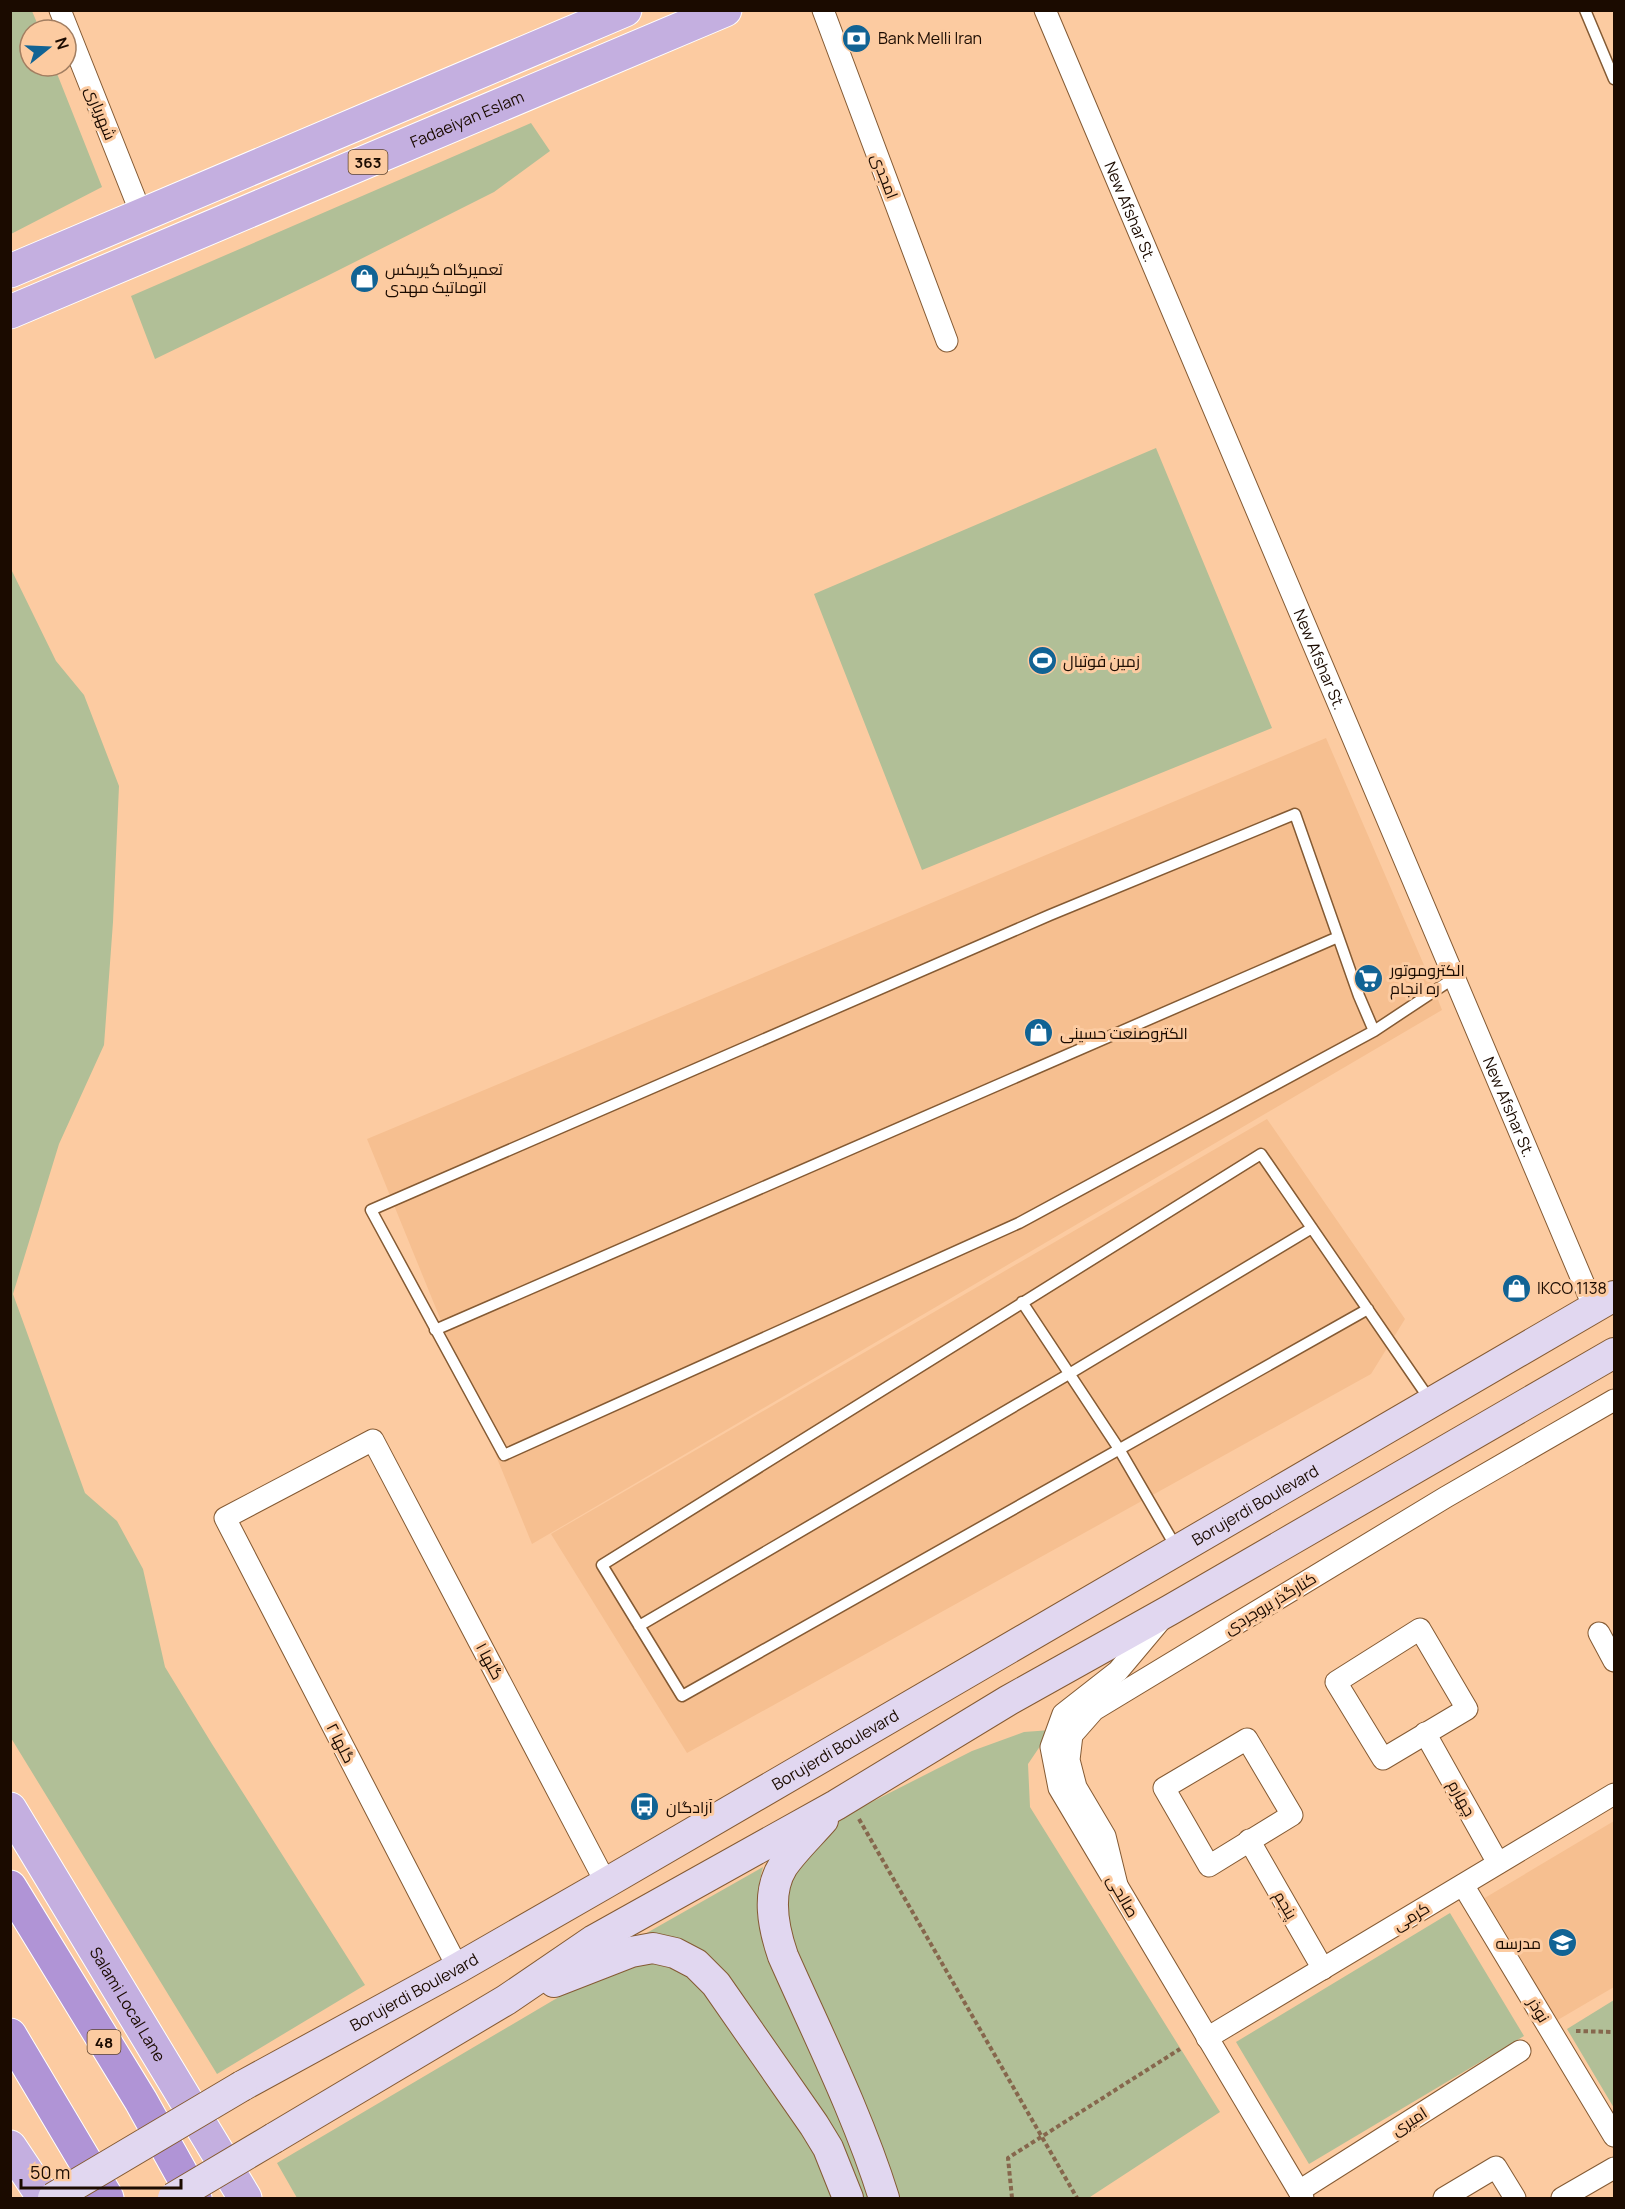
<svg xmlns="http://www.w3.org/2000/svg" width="1625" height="2209" font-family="Manrope,Cairo,sans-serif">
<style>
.built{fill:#f6bf90}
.green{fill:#b1bf97}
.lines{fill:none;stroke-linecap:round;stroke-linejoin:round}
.service-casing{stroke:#845a33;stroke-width:13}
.minor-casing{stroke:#845a33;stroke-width:23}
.secondary-casing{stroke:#845a33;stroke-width:32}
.primary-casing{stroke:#fff;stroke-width:35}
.trunk-casing{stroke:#fff;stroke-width:35}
.path{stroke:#86674d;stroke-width:4;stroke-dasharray:4.5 3;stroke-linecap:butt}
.service{stroke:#fff;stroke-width:10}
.minor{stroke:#fff;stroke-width:21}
.secondary{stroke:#e1d7f0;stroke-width:30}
.primary{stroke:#c4afe0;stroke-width:33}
.trunk{stroke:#b094d6;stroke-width:33}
.secondary-bridge-casing{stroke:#845a33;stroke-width:32;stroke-linecap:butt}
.secondary-bridge{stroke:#e1d7f0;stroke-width:30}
.labels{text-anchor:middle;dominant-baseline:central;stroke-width:6;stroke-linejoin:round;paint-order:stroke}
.shield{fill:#fccba1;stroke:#5e4530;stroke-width:1.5}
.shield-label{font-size:15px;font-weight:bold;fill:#1b0b00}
.poi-label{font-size:16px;fill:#1b0b00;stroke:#fccba1;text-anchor:start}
.street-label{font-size:16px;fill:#1b0b00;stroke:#fccba1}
</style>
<rect width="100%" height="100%" fill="#fccba1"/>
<path class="built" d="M1326,738l104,241 12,31 -910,534 -165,-405z
M1267,1119l138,200 -34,55 -684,379 -136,-219z
M1614,1821v166l-58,34 -73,-122z"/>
<path class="green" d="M11,10l21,1 8,19h-10v36h24l48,121 -91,47z
M531,123l19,28 -56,41 -169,85 -170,82 -24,-63z
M1156,448l116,280 -350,142 -108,-276z
M11,569l45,92 28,34 35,91 -6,136 -9,123 -45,99 -46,150 72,199 32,28 26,48 22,98 47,77 153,241 -148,89 -206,-336z
M1051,1730l-23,34 2,43 190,305 -130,85 1,1h-193l-110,-255 -2,-59 26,-43 42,-30 118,-60 52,-19z
M763,1867c-10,38 -6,56 5,93l87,188 19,50h-14l-61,-120 -67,-97 -103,-38z
M1450,1913l74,123 -215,128 -73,-122z
M631,1960l39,6 23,11 117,168 24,53h-537l-20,-35 275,-162 57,-32z
M1614,2000v108l-47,-79z"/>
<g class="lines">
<defs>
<path id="service" d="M1585,10l29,69
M1374,1031l-15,-35 -64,-182 -245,101 -679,295 133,245 515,-232 355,-192 80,-53
M1022,1302l97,147 57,98
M1368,1309l-686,387 -80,-131 659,-411 169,246
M435,1330l903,-393
M639,1626l430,-252 243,-146"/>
<g id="minor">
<path d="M60,10l82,206"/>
<path d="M823,10l124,331"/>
<path id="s1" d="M1045,10l549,1298"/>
<path d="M1160,1621l-42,50 -55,43 -12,33 8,41 244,410"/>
<path d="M1420,1629l47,80 -84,50 -47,-77z"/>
<path d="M1599,1633l15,28"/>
<path d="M1425,1733l73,130"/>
<path d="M1247,1739l45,76 -83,51 -45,-78z"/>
<path d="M1249,1840l74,129"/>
<path d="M1117,1885l-12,-49 -29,-49 -7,-27 3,-25 22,-25 352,-213 168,-97"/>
<path d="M1463,1885l151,251"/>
<path d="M458,1968l-233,-450 148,-78 233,443"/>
<path d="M1207,2038l407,-244"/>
<path d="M1299,2191l221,-140"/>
<path d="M1444,2198l52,-31 19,31"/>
<path d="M1562,2198l52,-30"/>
</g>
<g id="secondary">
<path d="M823,1820c-13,15 -29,30 -40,46 -17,27 -10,61 0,90 35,79 75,159 101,242"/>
<path d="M554,1982l77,-30 22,-4 22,5 21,11 20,20 98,141 14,23 20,50"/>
<path id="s2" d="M242,2086l216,-118 148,-85 1008,-587"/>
<path d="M274,2138l232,-138 88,-60 242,-135 173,-105 161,-90 444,-257"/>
</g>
<g id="primary">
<path d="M10,271l615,-261"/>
<path id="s3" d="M10,312l715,-302"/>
<path id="s4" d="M10,1809l235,389"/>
<path d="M10,2147l34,51"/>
</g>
<path id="trunk" d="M10,1887l131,214 54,97
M10,2035l97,163"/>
</defs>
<use href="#service" class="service-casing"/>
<use href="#minor" class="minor-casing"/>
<use href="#secondary" class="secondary-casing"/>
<use href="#primary" class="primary-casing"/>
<use href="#trunk" class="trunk-casing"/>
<path class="path" d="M859,1819l218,379
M1576,2031l38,1
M1012,2198l-4,-40 172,-109"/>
<use href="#service" class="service"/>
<use href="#minor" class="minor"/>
<use href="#secondary" class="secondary"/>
<use href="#primary" class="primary"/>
<use href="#trunk" class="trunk"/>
<defs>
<path id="secondary-bridge" d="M53,2198l189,-112
M173,2198l101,-60"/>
</defs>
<use href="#secondary-bridge" class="secondary-bridge-casing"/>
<use href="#secondary-bridge" class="secondary-bridge"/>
</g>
<defs>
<symbol id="bank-disc" viewBox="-11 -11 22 22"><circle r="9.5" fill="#116394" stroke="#fccba1"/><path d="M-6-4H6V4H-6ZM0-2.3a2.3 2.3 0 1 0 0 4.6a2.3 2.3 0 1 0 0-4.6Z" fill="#fff"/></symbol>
<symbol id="shop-disc" viewBox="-11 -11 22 22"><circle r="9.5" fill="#116394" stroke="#fccba1"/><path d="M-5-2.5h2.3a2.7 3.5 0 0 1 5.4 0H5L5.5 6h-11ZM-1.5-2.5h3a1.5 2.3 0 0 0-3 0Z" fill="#fff"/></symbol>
<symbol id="stadium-disc" viewBox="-11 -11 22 22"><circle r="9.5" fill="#116394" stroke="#fccba1"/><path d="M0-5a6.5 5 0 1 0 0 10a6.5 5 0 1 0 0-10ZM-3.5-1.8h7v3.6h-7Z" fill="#fff"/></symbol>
<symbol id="supermarket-disc" viewBox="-11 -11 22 22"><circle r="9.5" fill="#116394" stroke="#fccba1"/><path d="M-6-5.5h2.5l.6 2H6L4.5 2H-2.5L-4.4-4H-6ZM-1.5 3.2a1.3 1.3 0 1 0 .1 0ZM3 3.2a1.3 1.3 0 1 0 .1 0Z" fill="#fff"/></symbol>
<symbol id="bus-disc" viewBox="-11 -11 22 22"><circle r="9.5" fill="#116394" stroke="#fccba1"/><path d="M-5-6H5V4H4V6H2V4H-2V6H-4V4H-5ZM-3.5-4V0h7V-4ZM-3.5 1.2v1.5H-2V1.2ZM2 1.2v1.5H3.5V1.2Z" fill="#fff"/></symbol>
<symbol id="school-disc" viewBox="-11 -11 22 22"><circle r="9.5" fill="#116394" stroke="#fccba1"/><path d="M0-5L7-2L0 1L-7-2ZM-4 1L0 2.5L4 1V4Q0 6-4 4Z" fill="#fff"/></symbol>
</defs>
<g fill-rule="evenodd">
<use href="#bank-disc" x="840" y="22" width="33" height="33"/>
<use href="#shop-disc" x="348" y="262" width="33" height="33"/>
<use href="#stadium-disc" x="1026" y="644" width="33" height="33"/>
<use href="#supermarket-disc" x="1352" y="962" width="33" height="33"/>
<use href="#shop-disc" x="1022" y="1016" width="33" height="33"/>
<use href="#shop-disc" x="1500" y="1272" width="33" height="33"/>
<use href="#bus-disc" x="628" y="1790" width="33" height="33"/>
<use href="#school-disc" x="1546" y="1926" width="33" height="33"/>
</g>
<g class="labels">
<g class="shield">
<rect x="348.5" y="150" width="39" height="24" rx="4.5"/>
<rect x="87.5" y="2030" width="33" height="24" rx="4.5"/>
</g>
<g class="shield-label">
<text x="368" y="162">363</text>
<text x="104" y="2042">48</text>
</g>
<g class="poi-label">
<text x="878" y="38">Bank Melli Iran</text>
<text x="385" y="269">تعمیرگاه گیربکس<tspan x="385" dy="18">اتوماتیک مهدی</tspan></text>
<text x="1063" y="661">زمین فوتبال</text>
<text x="1390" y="970">الکتروموتور<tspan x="1390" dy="18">ره انجام</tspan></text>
<text x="1060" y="1033">الکتروصنعت حسینی</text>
<text x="1537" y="1288">IKCO 1138</text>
<text x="666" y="1807">آزادگان</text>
<text x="1541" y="1943" text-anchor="end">مدرسه</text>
</g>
<g class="street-label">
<text transform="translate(101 113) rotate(68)">شهریاری</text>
<text stroke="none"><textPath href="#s3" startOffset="496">Fadaeiyan Eslam</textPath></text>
<text transform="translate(885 176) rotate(69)">امجدی</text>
<text stroke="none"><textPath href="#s1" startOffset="219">New Afshar St.</textPath></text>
<text stroke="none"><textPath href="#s1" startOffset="705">New Afshar St.</textPath></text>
<text stroke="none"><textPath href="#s1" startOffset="1191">New Afshar St.</textPath></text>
<text stroke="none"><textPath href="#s2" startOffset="1168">Borujerdi Boulevard</textPath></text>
<text transform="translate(1270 1603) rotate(-31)">کنارگذر بروجردی</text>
<text transform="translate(490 1661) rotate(62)">گلها ۱</text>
<text transform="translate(341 1743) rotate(63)">گلها ۲</text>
<text stroke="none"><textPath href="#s2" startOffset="682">Borujerdi Boulevard</textPath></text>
<text transform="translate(1462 1798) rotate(61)">چهارم</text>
<text transform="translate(1123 1896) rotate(60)">صالحی</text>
<text transform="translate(1286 1905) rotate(60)">پنجم</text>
<text transform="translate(1411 1916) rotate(-31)">کرمی</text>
<text stroke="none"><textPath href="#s2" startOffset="196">Borujerdi Boulevard</textPath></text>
<text stroke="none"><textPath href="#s4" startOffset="228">Salami Local Lane</textPath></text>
<text transform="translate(1539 2010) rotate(59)">نوذر</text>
<text transform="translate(1409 2121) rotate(-32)">امیری</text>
</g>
</g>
<rect width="1625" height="2209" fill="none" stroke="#1b0b00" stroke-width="24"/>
<g transform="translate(48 48) rotate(72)"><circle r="28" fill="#fccba1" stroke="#a27e61" stroke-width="1.5"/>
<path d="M0-4.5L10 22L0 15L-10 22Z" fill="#116394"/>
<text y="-9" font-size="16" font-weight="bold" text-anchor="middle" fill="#1b0b00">N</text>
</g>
<path d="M21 2179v9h160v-9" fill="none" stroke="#1b0b00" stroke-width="3"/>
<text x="30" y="2179" font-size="18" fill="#1b0b00" stroke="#fccba1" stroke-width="4.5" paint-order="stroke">50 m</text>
</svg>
